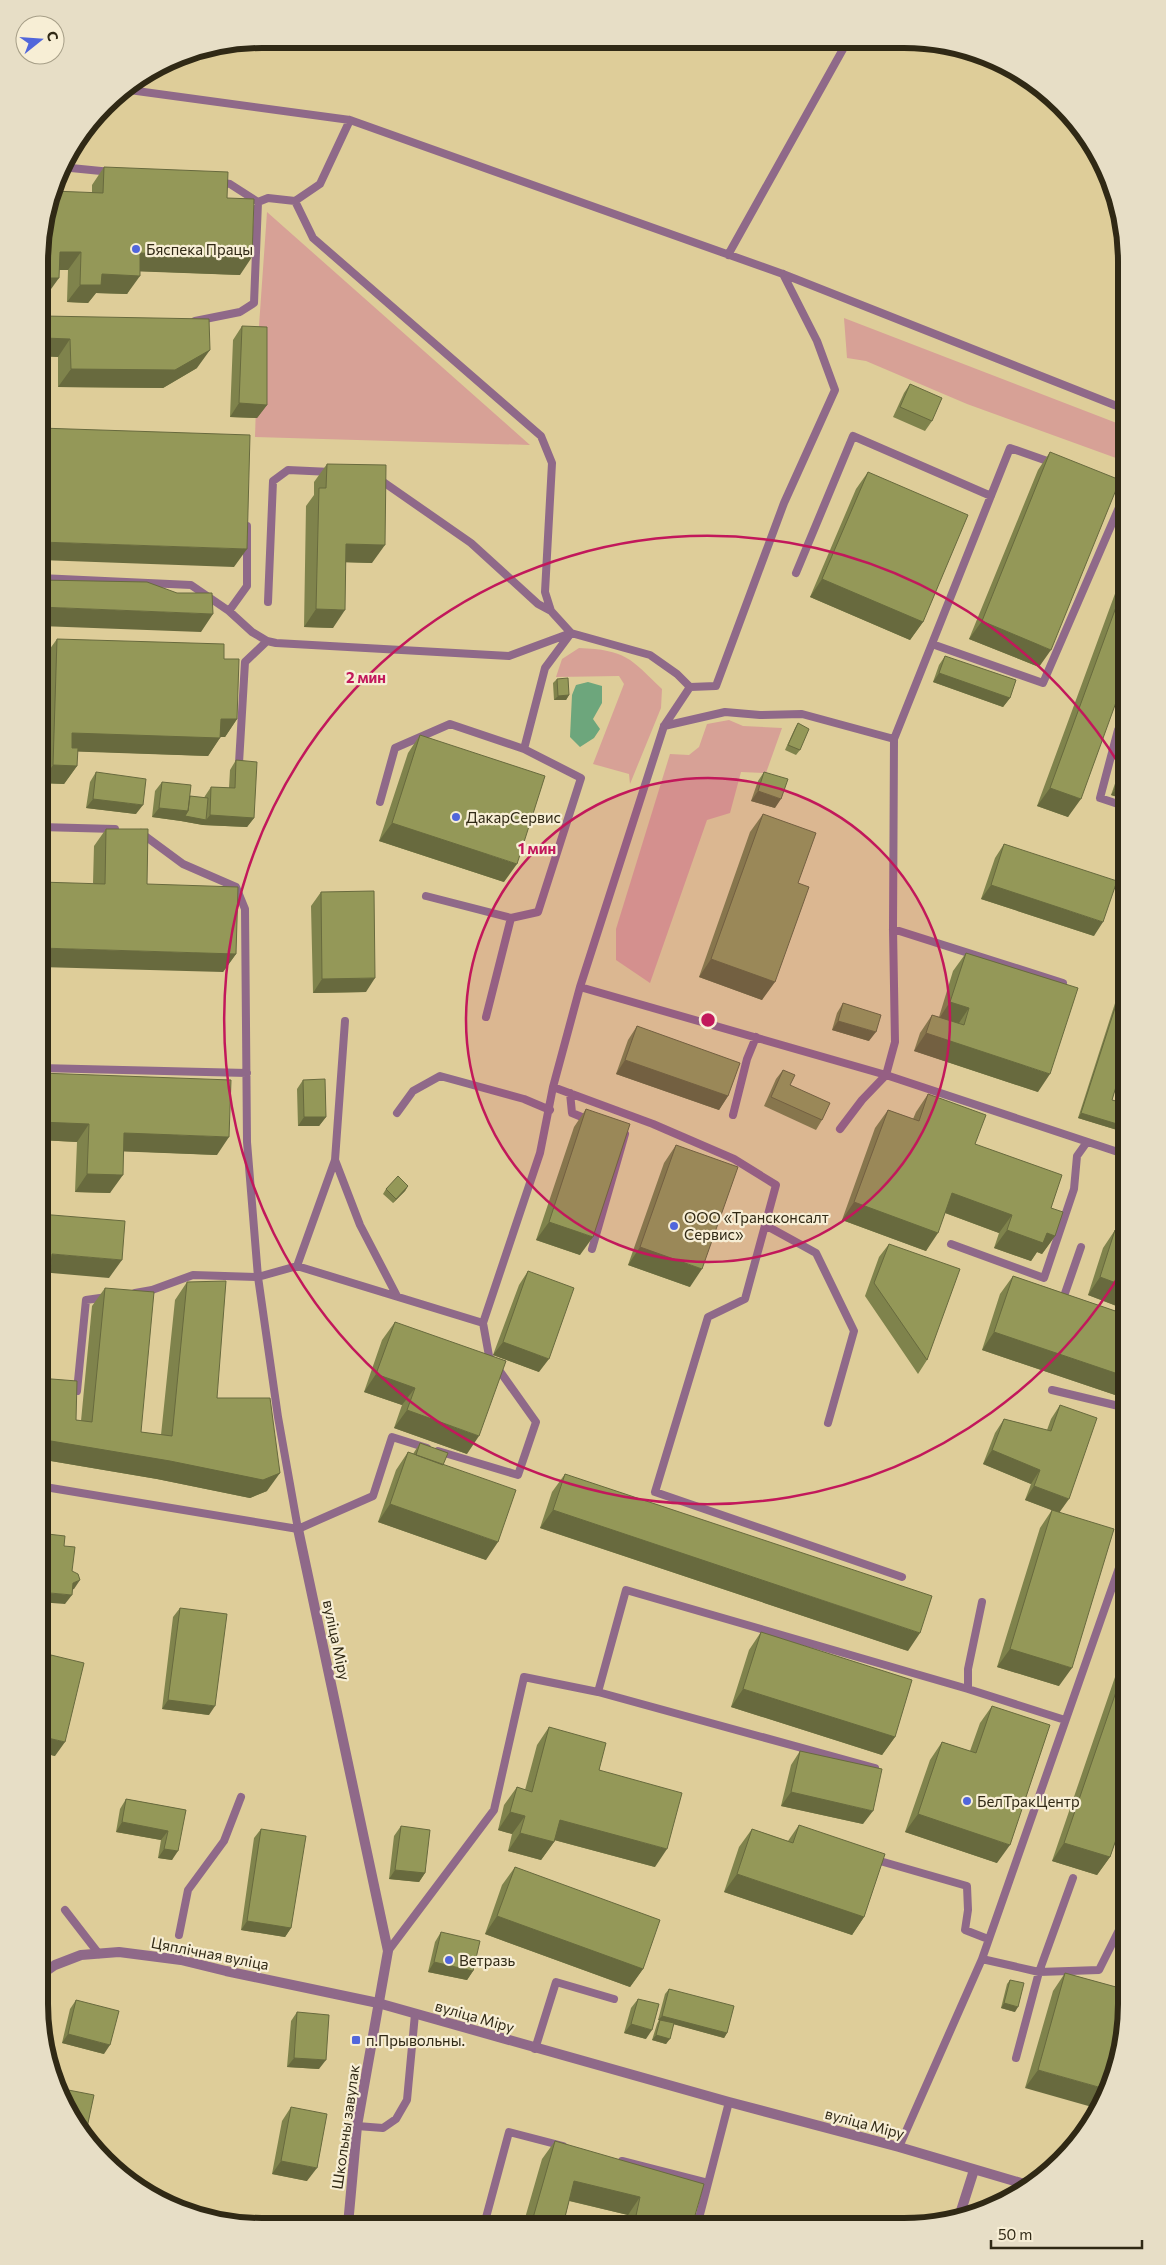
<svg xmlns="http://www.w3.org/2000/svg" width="1166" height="2265" font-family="Commissioner,sans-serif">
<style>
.green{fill:#d7a196}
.water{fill:#6da67c}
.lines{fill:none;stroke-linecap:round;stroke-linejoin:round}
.service{stroke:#8f6989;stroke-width:8}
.minor{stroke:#8f6989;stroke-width:10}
.tertiary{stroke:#8f6989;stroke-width:10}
.wall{fill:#7f834c}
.shaded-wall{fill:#686a3e}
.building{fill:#949858;stroke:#686a3e}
.ring{fill:none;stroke:#c2185b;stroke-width:2.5}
.poi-dot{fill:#5166db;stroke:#f7eed5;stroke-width:2}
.labels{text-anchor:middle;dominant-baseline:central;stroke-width:4.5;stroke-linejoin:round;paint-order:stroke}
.poi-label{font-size:15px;fill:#302915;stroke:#f7eed5;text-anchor:start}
.street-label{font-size:15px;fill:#302915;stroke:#f7eed5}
.rim{fill:none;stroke:#302915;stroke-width:6}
.centre{fill:#c2185b;stroke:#f7eed5;stroke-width:2.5}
.ring-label{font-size:15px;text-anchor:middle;font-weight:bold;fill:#c2185b;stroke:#f7eed5;stroke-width:4.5;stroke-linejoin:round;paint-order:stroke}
</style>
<rect width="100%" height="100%" fill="#decd99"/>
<path class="green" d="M267,212l263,233 -275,-8 3,-97z
M844,318l283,109v35l-160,-58 -101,-43 -19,-3z
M579,648c47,2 51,10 83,41l-1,19 -31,76 -1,-10 -36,-10 31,-80 -5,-8 -63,1 6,-18z
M729,720l14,6 39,2 -16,45 -25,-1 -11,41 -23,7 -57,163 -34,-23v-31l54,-175 19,1 10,-8 8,-23z"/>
<path class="water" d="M588,682l14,4v17l-9,16 7,10 -6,9 -14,9 -10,-10 2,-42 4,-10z"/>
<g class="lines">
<path class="service" d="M122,89l228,31 433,154 344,136
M61,167l50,5
M217,182l13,2 28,18 10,-4 27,3 18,37 228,198 11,27 -7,129 6,19 20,22 79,22 27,19 13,13 -26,39 -84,261 -27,100 -13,66 -57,170 6,33 47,66 -18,53 -80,-24
M295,201l25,-17 30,-64
M728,255l119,-213
M195,321l45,-9 14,-9 4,-101
M379,479l92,64 67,61 13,7
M796,573l57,-137 138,60
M40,578l151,7 38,26 23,21 15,9 9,2 233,13 62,-23
M268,602l5,-121 15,-11 43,2
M229,611l18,-25v-60
M932,644l111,39 84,-194 -18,-6
M690,687l26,-1 68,-183 51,-113 -18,-49 -34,-67
M664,726l61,-14 35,3 42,-1 92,25 116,-291 43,15
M239,763l6,-101 22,-21
M380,802l15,-54 55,-24 74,25
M1127,807l-27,-9 18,-68 9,3
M40,827l75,2
M141,833l42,31 53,23 9,22 2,233 11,135 20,140 20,112
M426,896l85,22
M893,929l170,54
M580,987l306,88 241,80
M486,1017l25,-99 27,-6 43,-134 -57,-29 21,-81 26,-35
M40,1068l207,5
M553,1087l100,37 81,35 42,26 -31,114 -37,18 -53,175 247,85
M570,1093l2,20 17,7
M397,1113l16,-22 27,-15 84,23 26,11
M733,1115l14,-56 9,-22
M840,1129l22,-29 24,-25 9,-33 -2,-113 1,-190
M335,1160l25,65 37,71
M765,1225l51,28 38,78 -26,92
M951,1244l93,34 30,-89 3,-33 10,-14
M592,1249l33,-115
M297,1266l186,57
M135,1293l17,-3 41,-15 65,2 39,-11 38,-106 10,-139
M1066,1300l-3,-1 18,-52
M1052,1390l75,18
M77,1391l9,-91 21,-3
M39,1486l259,43 75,-33 19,-59 35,11
M982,1602l-14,67v20l97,31
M875,1768l-277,-76 28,-102 342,99
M873,1859l94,27 1,24 -3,20 23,9
M65,1910l34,44
M179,1935l9,-45 36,-49 17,-44
M388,1951l106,-141 30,-133 74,15
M982,1959l57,13 60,-2 25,-50 3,-1
M535,2049l21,-67 58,17
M1016,2058l23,-86 34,-94
M357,2126l26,2 13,-9 11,-19 8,-86
M899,2147l83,-188 145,-414
M622,2161l86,22
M484,2225l25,-93 54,14
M697,2226l32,-124"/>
<path class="minor" d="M298,1529l90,422 -31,175 -9,99
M959,2217l15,-47"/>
<path class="tertiary" d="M39,1976l16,-11 26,-10 38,-3 62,8 45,11 152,32 351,99 170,45 132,39"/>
</g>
<path class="wall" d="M104,167l123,31 13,77 -100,-4 -13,23 -31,-1 -8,10 -21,-1 1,-32h-9l-13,26 46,-103v-8z
M43,316l154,52 -34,20 -105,-1v-30l-18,-1 1,-36z
M242,326l25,79 -10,13 -27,-1 3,-77z
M910,384l22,37 -7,10 -32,-14 11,-24z
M1050,452l-11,215 -70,-28 69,-169z
M327,464l45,99 -26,-1 -13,66 -29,-1 2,-121 8,-11v-13z
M868,472l55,150 -13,18 -100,-43 46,-108z
M1127,561v111l-59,145 -31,-11z
M57,639l167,20 13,60 -12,18h-5l-12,19 -131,-5v15l-13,18 -23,-1 3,-126z
M945,656l65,42 -7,9 -70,-25 6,-17z
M557,679l12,16 -3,5h-12l-1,-17z
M798,723l2,27 -4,5 -11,-5 10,-22z
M420,735l84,147 -125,-41 29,-88z
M1127,749v51l-16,-5z
M236,760l18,58 -7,9 -44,-2 -22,-4 -29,-4 3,-26 7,-9 28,14 14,2 1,-2 6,-9 18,1 1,-18z
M96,772l40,42 -50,-6 4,-26z
M764,772l11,36 -24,-7 7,-20z
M763,814l35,69 -36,117 -63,-23 51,-145z
M106,829l41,55 89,70 -13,18 -130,-89 1,-37z
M1004,844l90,92 -113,-37 14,-41z
M321,892l45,100 -53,1 -2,-87z
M966,953l72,139 -124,-41 6,-18 12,-18 7,2 14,-46z
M1127,966v84l-15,50 15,4v29l-49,-15z
M843,1003l26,38 -37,-11 5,-17z
M637,1026l91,70 -9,14 -103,-36 12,-34z
M783,1070l7,15 32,35 -6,10 -52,-24 12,-27z
M40,1073l177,82 -93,-4 -14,42 -35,-1 2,-50 -37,-2z
M303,1080l23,37 -7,9h-21l-1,-37z
M928,1094l47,50 76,64 4,28 -13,18 -5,-2 -6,9 -37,-13 5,-15 -54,-20 -19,38 -84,-31 33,-92 13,-18 25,9 3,-7z
M586,1109l-6,146 -44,-15 38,-113z
M676,1145l14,142 -62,-22 36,-102z
M408,1186l-3,5 -12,12 -10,-9 3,-5z
M1115,1230l12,4v76l-39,-15 15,-47z
M889,1244l38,116 -9,14 -53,-78 14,-39z
M528,1271l11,101 -46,-17 26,-70z
M1013,1276l114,39v84l-145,-49 18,-56z
M187,1282l30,116 50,93 -17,7 -93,-19 -118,-20v-81l37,42 5,1 11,-115 13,-18 36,144 20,3 14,-135z
M395,1322l72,132 -73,-26 8,-23 -38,-13 18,-52z
M1060,1405v107l-1,174 -62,-19 43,-139 12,-18 -27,-10 6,-16 -48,-20 12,-31 9,-14 43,11 4,-11z
M420,1443l23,22 43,95 -108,-38 18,-52 12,-18 5,2z
M565,1474l343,177 -368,-123 12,-36z
M180,1608l29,107 -47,-6 11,-92z
M761,1632l134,105 -13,18 -151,-48 18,-57z
M1127,1642v166l-17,49 -13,18 -45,-14z
M51,1655l4,101 -16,-4v-72l3,-12z
M992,1706l5,157 -92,-31 25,-72 12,-18 28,9 10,-28z
M549,1727l50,43 56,97 -101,-27v2l-13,18 -33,-9 4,-17 -14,-4 6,-25 13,-18 8,3 12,-45z
M800,1751l63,73 -82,-18 10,-41z
M126,1799l60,11 -14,50 -14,-2 3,-18 -45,-8 4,-23z
M799,1825l65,92 -12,18 -128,-43 15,-45 13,-18 36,12z
M401,1826l24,47 -6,9 -30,-3 5,-43z
M261,1829l30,99 -6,9 -44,-7 13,-92z
M515,1867l128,102 -13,18 -145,-53 17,-49z
M441,1932l32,39 -6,9 -39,-8 7,-30z
M1065,1973l62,17 -102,98 28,-97z
M1010,1980l5,32 -14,-4 6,-24z
M669,1989l58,44 -3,5 -50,-14 -8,20 -14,-4 5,-16 2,-4h-1l7,-26z
M638,1999l8,40 -22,-6 7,-25z
M76,2000l28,54 -42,-11 8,-34z
M297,2012l22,57 -32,-2 4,-46z
M291,2107l16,74 -35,-7 10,-53z
M555,2141l137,85 -67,-1 3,-10 -59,-14 -6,24h-40l19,-66z
M261,2216l42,9 -48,-1z"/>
<path class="shaded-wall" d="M60,252h21l-13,18h-21z
M140,253l112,4 -12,18 -112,-4z
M102,274l38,2 -13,18 -31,-1 -8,10 -21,-1 13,-17z
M41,278h18l-13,18h-5z
M44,338l26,1 -12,18 -18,-1 1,-13z
M210,350l-13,18 -34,20 -105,-1 13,-18z
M239,403l28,2 -10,13 -27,-1z
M40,542l207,7 -13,18 -194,-7z
M346,544l39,1 -13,18 -38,-1z
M822,579l101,43 -13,18 -100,-43z
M40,607l173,7 -12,18 -161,-6z
M316,609l29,1 -12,18 -29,-1z
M982,621l69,29 -12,17 -70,-28z
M939,673l71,25 -7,9 -70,-25z
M569,695l-3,5h-12l4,-4z
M221,719h16l-12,18h-17z
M72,733l148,5 -12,18 -148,-5z
M53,765l24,1 -13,18 -23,-1z
M1050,788l31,11 -13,18 -31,-11z
M758,791l23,8 -6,9 -24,-7z
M1114,791l13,4v5l-16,-5z
M93,799l50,6 -7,9 -50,-6z
M159,808l29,3 18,9 4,-5 44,3 -7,9 -44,-2 -22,-4 -29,-4z
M392,823l125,41 -13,18 -125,-41z
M991,885l112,37 -9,14 -113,-37z
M40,948l196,6 -13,18 -183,-5z
M711,959l64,23 -13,18 -63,-23z
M375,978l-9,14 -53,1 9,-14z
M950,1002l19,6 -12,18 -19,-6z
M838,1021l38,11 -7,9 -37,-11z
M926,1033l124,41 -12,18 -124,-41z
M625,1060l103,36 -9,14 -103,-36z
M1081,1113l46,14v6l-49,-15z
M304,1117h22l-7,9h-21z
M40,1122l49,2 -12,18 -37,-2z
M124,1133l105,4 -12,18 -105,-4z
M87,1174l36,1 -13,18 -35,-1z
M408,1186l-3,5 -12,12 3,-4z
M952,1193l60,22 -13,18 -59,-22z
M854,1202l84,31 -12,18 -84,-31z
M549,1222l44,15 -13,18 -44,-15z
M1007,1230l40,3 8,3 -13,18 -5,-2 -6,9 -37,-13z
M640,1247l62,22 -12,18 -62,-22z
M52,1254l70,6 -13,18 -69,-6z
M1100,1277l27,10v23l-39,-15z
M39,1324l7,1 -7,10z
M994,1332l133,45v22l-145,-49z
M503,1342l46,17 -10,13 -46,-17z
M376,1374l39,14 -13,17 -38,-13z
M407,1410l72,26 -12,18 -73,-26z
M39,1428h9l-9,13z
M45,1440l235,33 -13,18 -17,7 -93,-19 -118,-20v-11z
M992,1450l48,20 -9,14 -48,-20z
M1034,1486l35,13 -10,14 -34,-13z
M390,1504l108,38 -12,18 -108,-38z
M553,1510l367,123 -12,18 -368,-123z
M80,1580l-6,9 -8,3 7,-9z
M39,1592l33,3 -7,9 -26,-2z
M1010,1649l62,19 -13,18 -62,-19z
M743,1689l152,48 -13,18 -151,-48z
M168,1700l47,6 -6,9 -47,-6z
M39,1736l26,6 -10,14 -16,-4z
M791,1792l82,19 -10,13 -82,-18z
M510,1812l15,4 -13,18 -14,-4z
M918,1814l92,31 -13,18 -92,-31z
M560,1820l107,29 -12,18 -108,-29z
M122,1822l46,9 -7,9 -45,-8z
M520,1833l34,9 -13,18 -33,-9z
M1064,1843l46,14 -13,18 -45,-14z
M164,1849l14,2 -6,9 -14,-2z
M395,1870l30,3 -6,9 -30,-3z
M737,1874l127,43 -12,18 -128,-43z
M497,1916l146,53 -13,18 -145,-53z
M247,1921l44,7 -6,9 -44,-7z
M434,1962l39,9 -6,9 -39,-8z
M1004,2003l14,4 -3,5 -14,-4z
M662,2016l65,17 -3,5 -66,-18z
M631,2024l21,6 -6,9 -22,-6z
M68,2034l42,11 -6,9 -42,-11z
M656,2035l14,4 -4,5 -14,-4z
M294,2058l32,2 -7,9 -32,-2z
M1038,2070l71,20 -10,19 -74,-21z
M281,2161l36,7 -10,13 -35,-7z
M574,2181l66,16 -12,18 -66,-16z"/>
<path class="building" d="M104,167l124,5 -1,26 27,1 -2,58 -112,-4v23l-38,-2 -1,11h-21l1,-33h-21l-1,26h-18v-45l12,-42 50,2z
M43,316l166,3 1,31 -35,20 -104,-1 -1,-30 -26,-1z
M242,326l25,1v78l-28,-2z
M910,384l32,14 -10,23 -32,-14z
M40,428l210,7 -3,114 -207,-7z
M1050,452l70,28 -69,170 -69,-29z
M327,464l59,1 -1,80 -39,-1 -1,66 -29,-1 3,-121h7z
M868,472l100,43 -45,107 -101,-43z
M1127,577v95l-46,127 -31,-11z
M40,580l107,2 30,11h35l1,21 -173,-7z
M57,639l167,5v15h15l-2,60h-16l-1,19 -148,-5v15h6l-1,18 -24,-1z
M945,656l71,24 -6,18 -71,-25z
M568,678l1,17 -11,1 -1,-17z
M798,723l11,6 -9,21 -12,-5z
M420,735l125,41 -28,88 -125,-41z
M1127,753v42l-13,-4z
M236,760l21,2 -3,56 -44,-3 1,-28 24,1z
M96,772l50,7 -3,26 -50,-6z
M764,772l24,7 -7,20 -23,-8z
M162,782l29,3 -3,26 -29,-3z
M190,796l18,2 -2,22 -21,-4 3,-5z
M763,814l53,19 -18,50 11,4 -34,95 -64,-23z
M106,829h42l-1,55 91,3 -2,67 -196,-6v-66l65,2z
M1004,844l113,37 -14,41 -112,-37z
M374,891l1,87 -53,1 -1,-87z
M966,953l112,35 -28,86 -124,-41 6,-18 32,10 5,-17 -19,-6z
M1127,971v79l-15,50 15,4v23l-46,-14z
M843,1003l38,12 -5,17 -38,-11z
M637,1026l103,37 -12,33 -103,-36z
M783,1070l12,5 -5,10 40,18 -8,17 -51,-23z
M40,1073l191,7 -2,57 -105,-4 -1,42 -36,-1 2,-50 -49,-2z
M325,1079l1,38h-22l-1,-37z
M928,1094l58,21 -11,29 87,31 -11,33 12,4 -8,24 -8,-3 -4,10 -36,-13 5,-15 -60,-22 -14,40 -84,-31 34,-92 31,11z
M586,1109l44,15 -37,113 -44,-15z
M676,1145l62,22 -36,102 -62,-22z
M398,1176l10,10 -12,13 -10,-10z
M40,1214l85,7 -3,39 -70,-6 -6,71 -7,-1z
M1115,1230l12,4v53l-27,-10z
M889,1244l71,25 -33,91 -53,-77z
M528,1271l46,17 -25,71 -46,-17z
M1013,1276l114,39v62l-133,-45z
M226,1281l-9,117h53l10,75 -17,7 -93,-19 -125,-21 3,-12h-9v-50l38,3 -1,39 16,2 13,-134 49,4 -13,140 31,4 15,-154z
M395,1322l111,39 -27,75 -72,-26 8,-22 -39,-14z
M1060,1405l37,13 -28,81 -35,-13 6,-16 -48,-20 12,-31 47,12z
M420,1443l28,10 -5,12 -27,-10z
M408,1452l108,38 -18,52 -108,-38z
M565,1474l367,122 -12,37 -367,-123z
M1052,1510l62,19 -42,139 -62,-19z
M39,1533l26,3 -1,10 11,1 -3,24 6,3 2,6 -7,3 -1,12 -33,-3z
M180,1608l47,6 -12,92 -47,-6z
M761,1632l151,48 -17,57 -152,-48z
M51,1655l33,8 -19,79 -26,-6v-30z
M1127,1660v148l-17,49 -46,-14z
M992,1706l58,19 -40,120 -92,-31 24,-72 34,11z
M549,1727l57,16 -7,27 83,23 -15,56 -107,-29 -6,22 -34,-9 5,-17 -15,-4 7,-25 15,5z
M800,1751l82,18 -9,42 -82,-19z
M126,1799l60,11 -8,41 -14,-2 4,-18 -46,-9z
M799,1825l86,29 -21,63 -127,-43 15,-45 41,14z
M401,1826l29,4 -5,43 -30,-3z
M261,1829l45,7 -15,92 -44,-7z
M515,1867l145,53 -17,49 -146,-53z
M441,1932l39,9 -7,30 -39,-9z
M1065,1973l62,17v28l-18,72 -71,-20z
M1010,1980l14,3 -6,24 -14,-4z
M669,1989l65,17 -7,27 -65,-17z
M638,1999l21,5 -7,26 -21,-6z
M76,2000l43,11 -9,34 -42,-11z
M297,2012l32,3 -3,45 -32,-2z
M660,2020l14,3 -4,16 -14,-4z
M58,2088l36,7 -9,42 -9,-10z
M291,2107l36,7 -10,54 -36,-7z
M555,2141l149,43 -12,42 -58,-1 6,-28 -66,-16 -11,44h-32z
M261,2216l43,6 -1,3 -43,-1z"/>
<circle cx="708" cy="1020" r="242" fill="#c2185b" fill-opacity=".12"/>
<g class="ring">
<circle cx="708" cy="1020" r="242"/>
<path d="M1125 1266A484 484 0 1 1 1125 774"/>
</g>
<g class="poi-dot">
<circle cx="136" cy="249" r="5"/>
<circle cx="456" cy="817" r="5"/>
<circle cx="674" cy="1226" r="5"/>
<circle cx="967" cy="1801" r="5"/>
<circle cx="449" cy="1960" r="5"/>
<rect x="351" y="2035" width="10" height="10" rx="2.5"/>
</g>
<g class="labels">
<g class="poi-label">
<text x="146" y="249">Бяспека Працы</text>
<text x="466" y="817">ДакарСервис</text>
<text x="684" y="1217">ООО «Трансконсалт<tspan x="684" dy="17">Сервис»</tspan></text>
<text x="977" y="1801">БелТракЦентр</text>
<text x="459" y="1960">Ветразь</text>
<text x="366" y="2040">п.Прывольны.</text>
</g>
<g class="street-label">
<text transform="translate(337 1640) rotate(78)">вуліца Міру</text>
<text transform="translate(210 1953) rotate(11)">Цяплічная вуліца</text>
<text transform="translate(475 2016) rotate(16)">вуліца Міру</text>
<text transform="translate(865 2123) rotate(15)">вуліца Міру</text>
<text transform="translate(345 2127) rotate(-82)">Школьны завулак</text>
</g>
</g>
<path d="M0 0H1166V2265H0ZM262 48H904A214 214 0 0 1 1118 262V2004A214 214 0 0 1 904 2218H262A214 214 0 0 1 48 2004V262A214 214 0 0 1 262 48Z" fill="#e7dec6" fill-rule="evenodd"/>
<path class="rim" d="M262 48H904A214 214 0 0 1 1118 262V2004A214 214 0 0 1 904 2218H262A214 214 0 0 1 48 2004V262A214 214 0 0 1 262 48Z"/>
<circle cx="708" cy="1020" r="8" class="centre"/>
<g class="ring-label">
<text x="366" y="683">2 мин</text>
<text x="537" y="854">1 мин</text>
</g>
<g transform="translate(40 40) rotate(73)"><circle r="24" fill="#f7eed5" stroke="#a79f88"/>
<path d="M0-4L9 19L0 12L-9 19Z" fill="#5166db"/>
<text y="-8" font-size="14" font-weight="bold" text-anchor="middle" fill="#302915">С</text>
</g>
<path d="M991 2240v8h151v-8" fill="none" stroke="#302915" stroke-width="2.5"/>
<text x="998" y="2240" font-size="15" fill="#302915" stroke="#f7eed5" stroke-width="4" paint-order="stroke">50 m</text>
</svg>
